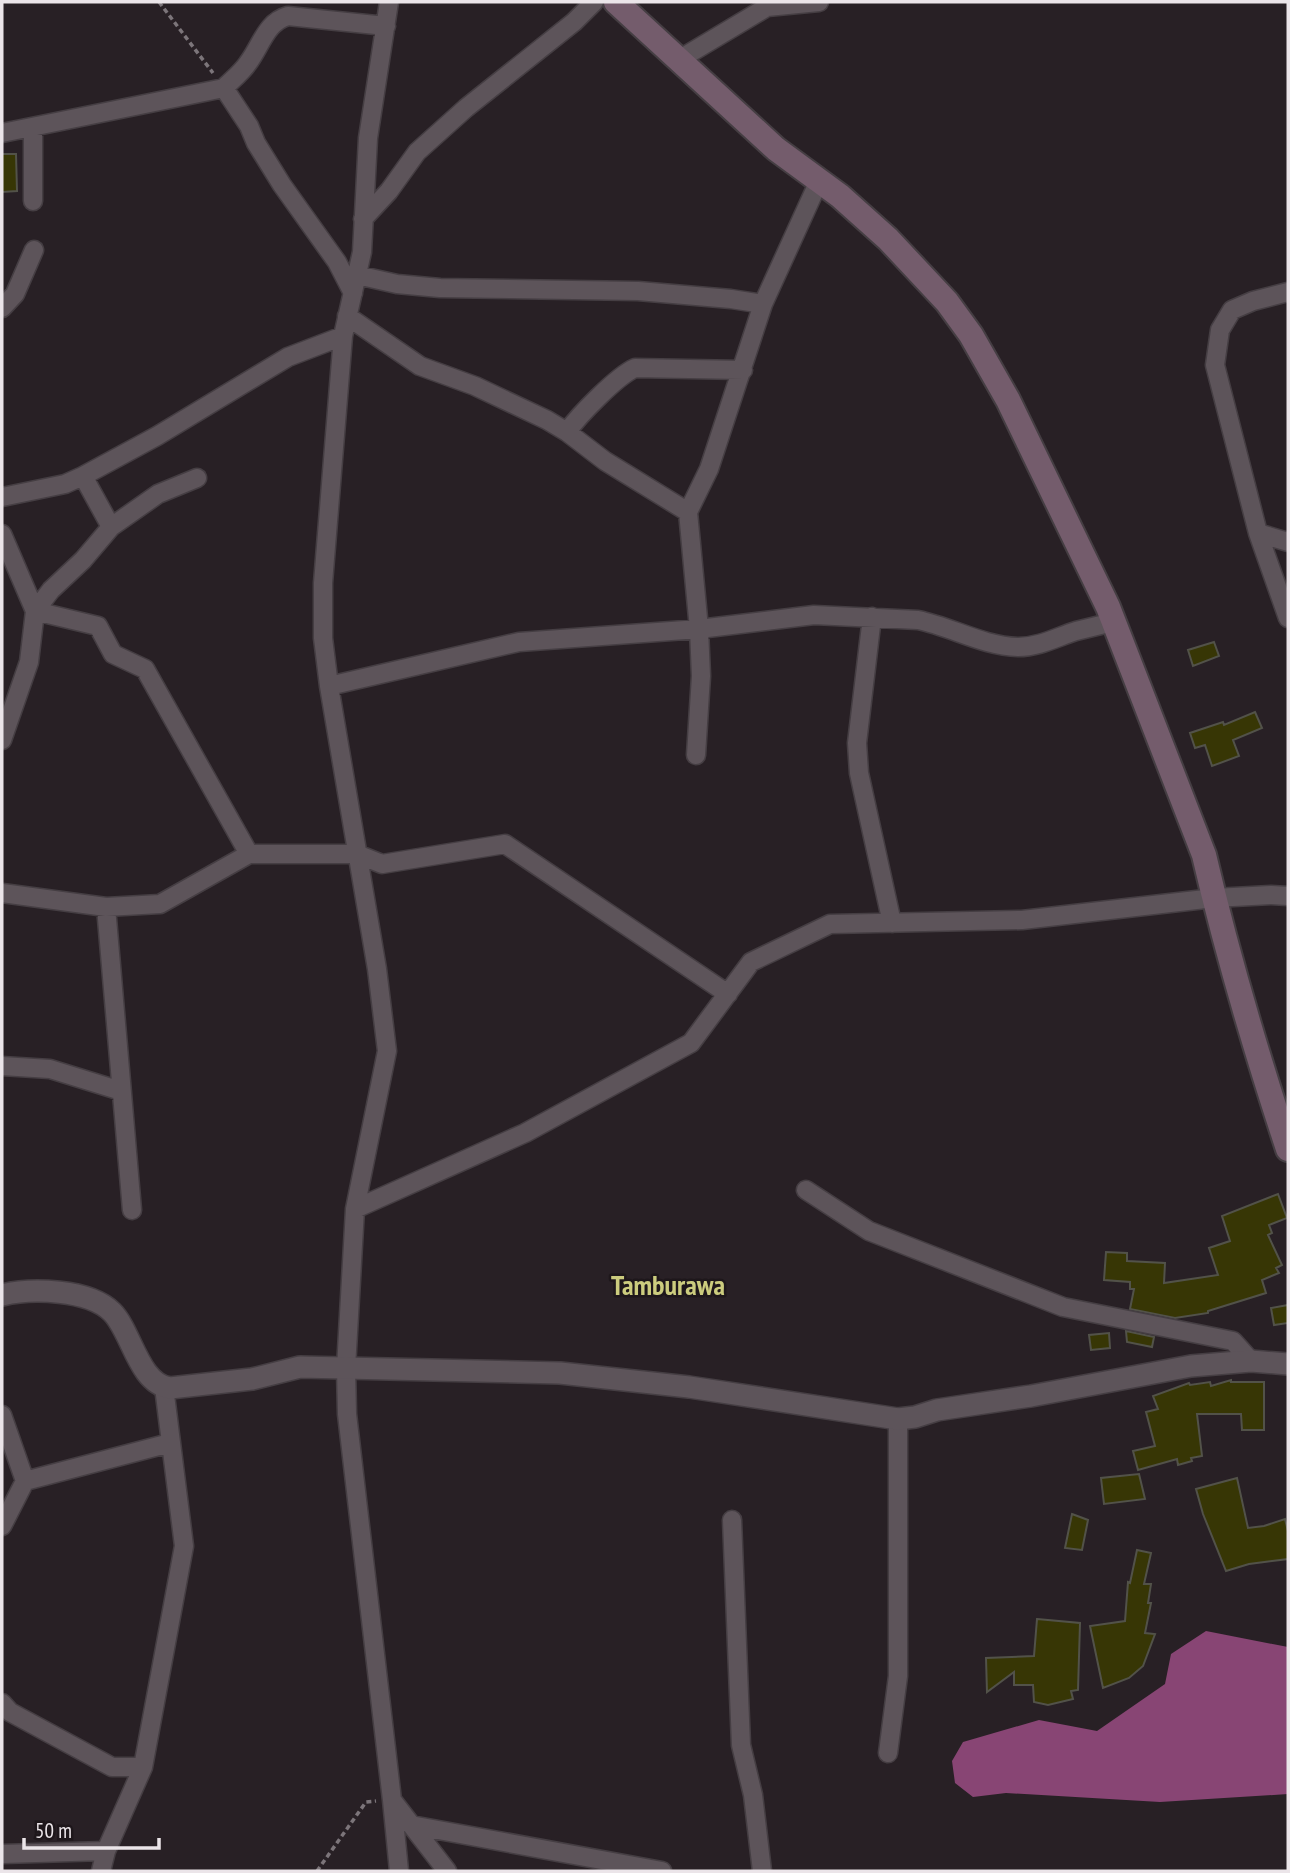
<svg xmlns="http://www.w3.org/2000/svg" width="1290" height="1873" font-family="'PT Sans Narrow',sans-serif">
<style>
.water{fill:#884574}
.building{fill:#373605;stroke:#525249;stroke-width:2}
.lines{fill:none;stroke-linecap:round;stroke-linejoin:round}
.minor-casing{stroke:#453e43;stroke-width:21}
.tertiary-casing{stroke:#453e43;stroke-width:24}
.secondary-casing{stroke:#453e43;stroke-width:28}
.path{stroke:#7c757a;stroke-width:3.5;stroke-dasharray:5 3.5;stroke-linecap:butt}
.minor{stroke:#5d545a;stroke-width:18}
.tertiary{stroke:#5d545a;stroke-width:21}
.secondary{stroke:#745c6c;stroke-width:24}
.labels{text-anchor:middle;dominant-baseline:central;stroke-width:5;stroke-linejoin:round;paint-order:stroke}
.district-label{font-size:28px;font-weight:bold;fill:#cccc7e;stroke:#1e171b}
</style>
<rect width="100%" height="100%" fill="#282025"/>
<path class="water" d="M1206,1631l82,16v147l-128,8 -154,-9 -33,4 -18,-14 -3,-22 11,-19 76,-22 58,11 68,-47 6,-30z"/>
<path class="building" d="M2,154h14l1,37 -15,1z
M1214,642l5,14 -26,10 -5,-16z
M1255,712l7,16 -29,12 6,16 -27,10 -7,-21 -10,3 -5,-15 33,-11 1,3z
M1278,1194l9,24 -18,7 3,8 -4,2 14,30 -6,3 3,5 -17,7 4,13 -58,18v2l-33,5 -45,-9 4,-20h-4v-7l-26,-2 2,-28 21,1v8l38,2 -1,20 54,-8 -9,-27 21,-7 -8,-25z
M1288,1305v18l-14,2 -3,-17z
M1126,1331l28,6 -2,10 -25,-5z
M1109,1333l1,15 -19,2 -2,-15z
M1231,1380v2h33v48h-22l-1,-16h-44l5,42 -11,2 1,3 -14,4 -1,-6 -39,11 -5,-19 22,-5 -9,-34 12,-3 -5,-13 36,-13 1,2 20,-3 1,4z
M1139,1474l6,25 -41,5 -3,-26z
M1237,1478l11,50 16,-2 21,-7 3,12v28l-39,5 -23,7 -23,-57 -7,-25z
M1072,1514l16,6 -6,30 -17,-2z
M1137,1550l14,3 -7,31h7l-3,19h3l-6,30 10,1 -12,32 -14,12 -26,10 -13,-62 35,-5 3,-39 2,1z
M1037,1619l43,4 -2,67 -7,1 2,8 -25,6 -14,-3 -1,-17h-19v-13l-27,20 -1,-34 48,-2z"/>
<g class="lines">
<defs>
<path id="minor" d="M389,2l-21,136 -6,114 -19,84 -20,247v55l6,48 48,283 10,82 -32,158 -9,159 1,46 45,386 55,71
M680,59l87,-52 52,-5
M224,88l25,38 7,17 26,42 55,77 16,31
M33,128v73
M2,133l222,-45c8,-8 18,-16 24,-25 13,-17 18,-41 40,-47l98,10
M363,219l26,-28 28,-39 49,-44 108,-86 20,-20
M357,275l40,9 43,4 198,3 93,8 32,5
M1288,292l-35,9 -21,9 -12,20 -5,35 43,168 30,85
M2,308l13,-14 19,-44
M347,316l73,50 55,20 72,34 20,12 38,29 83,51
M567,432c12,-17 50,-56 68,-64l108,2
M83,476l28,51
M2,497l63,-13 18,-8 74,-40 131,-79 55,-21
M1258,533l30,9
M2,534l33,77
M35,611l63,15 15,28 32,15 104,185
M872,617l-15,126 2,30 33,150
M329,686l190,-44 180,-13 115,-14 104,5c34,7 65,26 100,27 21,0 39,-10 58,-16 12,-3 25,-6 37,-9
M2,740l27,-78 6,-51 16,-21 32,-30 28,-33 47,-33 39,-16
M696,755l5,-79 -2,-47 -11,-117 21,-43 54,-165 56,-123
M2,893l104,14 54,-3 89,-50h108l25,10 123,-20 223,150
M106,907l26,303
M2,1066l48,3 71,22
M806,1190l63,41 194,76 170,34 18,20
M355,1209l170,-76 166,-90 60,-81 79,-38 192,-4 192,-22 57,-3 17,1
M2,1415l23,66
M732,1520l9,225 12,50 9,76
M2,1526l23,-45 145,-38
M2,1703l8,9 102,55h31
M888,1753l10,-77v-257
M392,1800l7,71
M411,1825l251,46
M2,1854l104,-3
M101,1871l5,-20 37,-84 41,-221 -20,-159"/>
<path id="tertiary" d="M2,1295c29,-7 87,-6 110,17 20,20 26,71 58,76l82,-9 48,-12 260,6 129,14 209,32 17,-2 22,-7 94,-14 160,-30 60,-5 37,3"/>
<path id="secondary" d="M616,2l160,147 64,47 48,43 59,63 24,33 37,65 100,207 96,248c23,99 52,197 84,294"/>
</defs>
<use href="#minor" class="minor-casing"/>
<use href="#tertiary" class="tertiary-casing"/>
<use href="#secondary" class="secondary-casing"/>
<path class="path" d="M159,2l54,71
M317,1871l49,-69 10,-1"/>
<use href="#minor" class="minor"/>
<use href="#tertiary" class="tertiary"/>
<use href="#secondary" class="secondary"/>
</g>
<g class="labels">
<g class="district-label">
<text x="668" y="1284">Tamburawa</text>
</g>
</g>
<rect width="1290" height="1873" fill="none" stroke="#ebe5e9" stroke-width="7"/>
<path d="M24 1838v10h135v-10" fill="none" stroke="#ebe5e9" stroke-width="3.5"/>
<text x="35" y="1838" font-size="21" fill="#ebe5e9" stroke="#1e171b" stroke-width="5" paint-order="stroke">50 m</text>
</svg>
